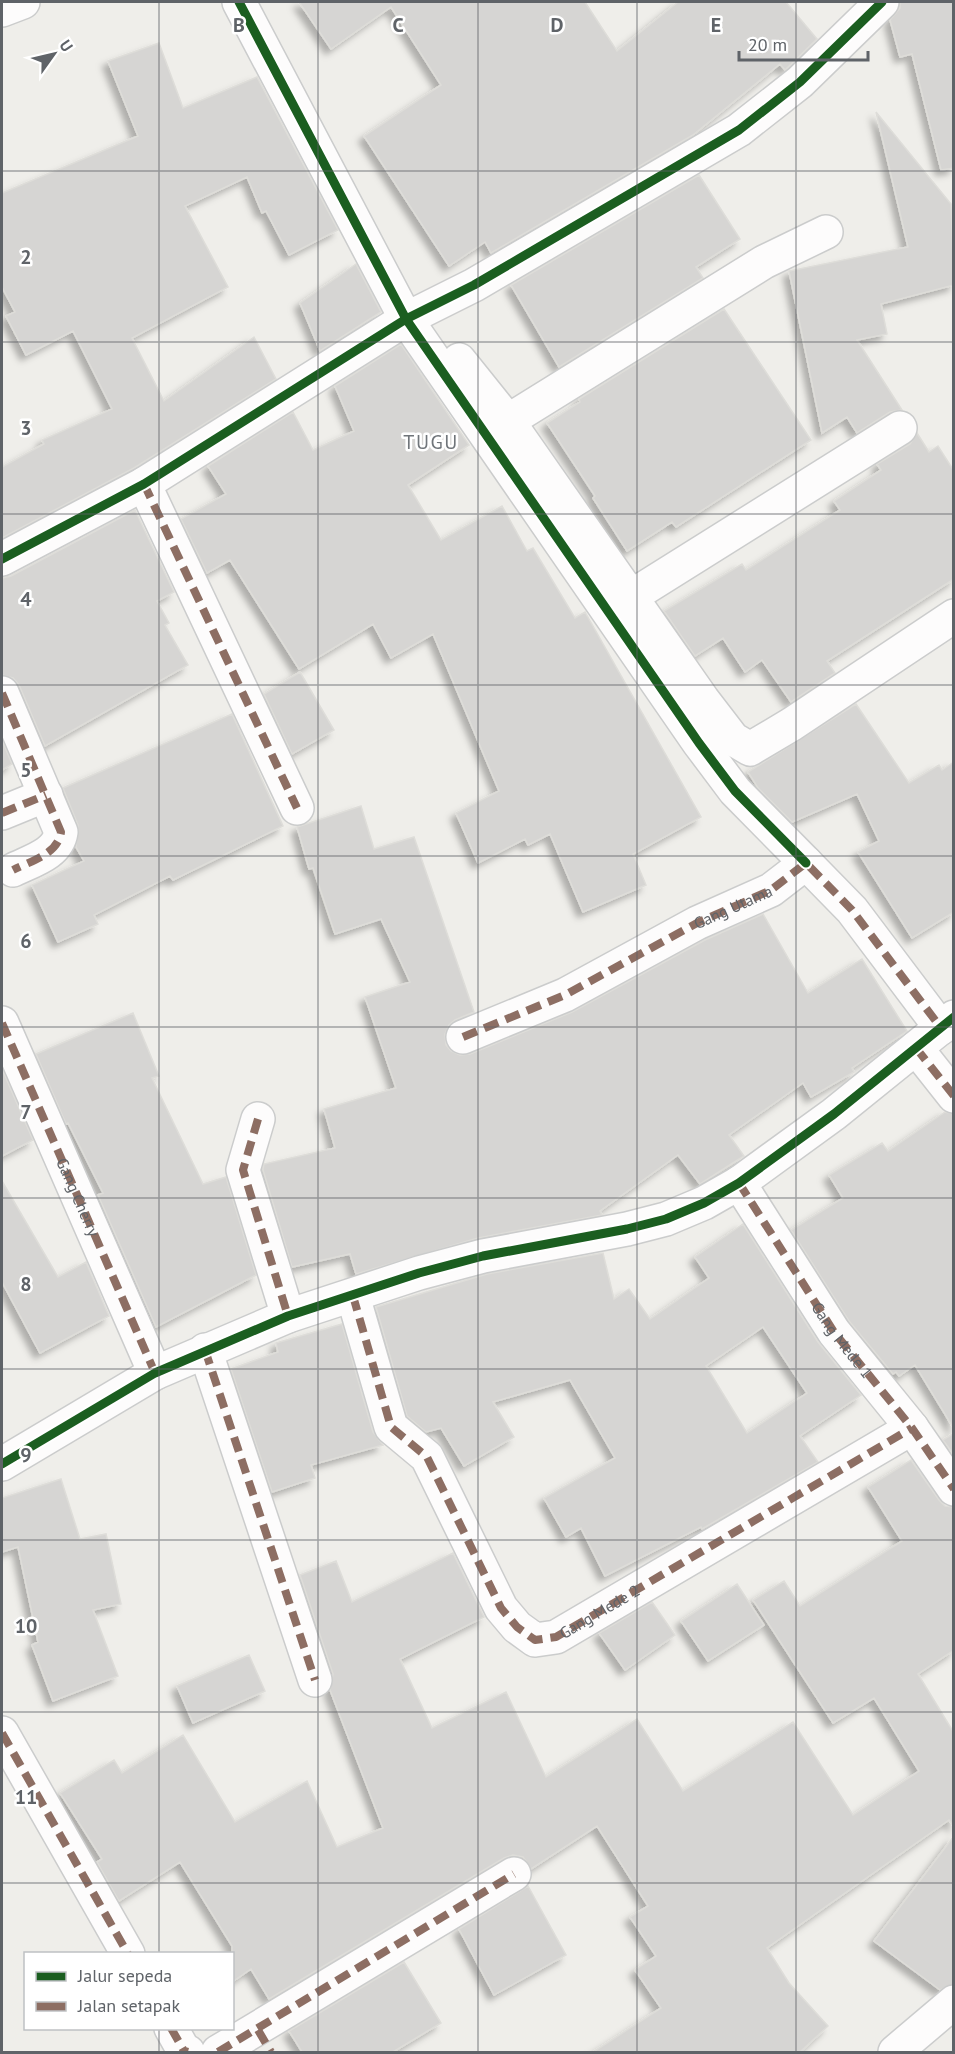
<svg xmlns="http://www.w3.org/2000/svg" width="955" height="2054" font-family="'PT Sans',sans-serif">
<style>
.building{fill:#d6d5d3;stroke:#deddd9;stroke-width:1.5;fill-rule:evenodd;filter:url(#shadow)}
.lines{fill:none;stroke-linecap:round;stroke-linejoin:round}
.street-casing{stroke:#cbcccc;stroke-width:36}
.street{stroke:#fdfcfc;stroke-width:33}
.quiet{stroke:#8d6e63;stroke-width:8;stroke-dasharray:15 8;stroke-linecap:butt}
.cycleway-casing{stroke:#fff;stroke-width:13}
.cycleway{stroke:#1b5e20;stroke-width:9}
.grid{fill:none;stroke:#5f6368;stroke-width:1.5;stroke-opacity:0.55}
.labels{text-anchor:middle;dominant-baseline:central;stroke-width:5;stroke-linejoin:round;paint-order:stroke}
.street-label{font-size:16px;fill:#5f6368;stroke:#fff}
.quarter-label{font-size:20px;letter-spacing:1.5px;fill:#70757a;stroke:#fff}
.grid-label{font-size:20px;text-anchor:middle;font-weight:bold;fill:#5f6368;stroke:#fff;stroke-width:5;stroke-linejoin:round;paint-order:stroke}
</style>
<defs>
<filter id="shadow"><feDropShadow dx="-5.5" dy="5.5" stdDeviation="3" flood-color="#0004"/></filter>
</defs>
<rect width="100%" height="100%" fill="#efeeea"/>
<path class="building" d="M299,2h286l32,49 61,-49h108l31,37 -32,31 -5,-6 -87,71 -202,118 -6,-11 -36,24 -85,-130 77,-51 -50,-78 -60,42z
M900,2h54v166l-13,2 -29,-116 -12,3 -10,-37 10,-12z
M159,43l24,65 74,-31 81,153 -49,25 -23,-44 -4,2 -15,-36 -62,29 43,81 -96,51 32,63 90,-64 22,42 -142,89 -132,70v-71l42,-23 -2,-4 70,-31 -39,-78 -47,24 -20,-39 9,-4 -13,-25v-94l136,-57 -30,-75z
M876,112l75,92 3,81 -73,19 6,30 -30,6 45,70 -12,2 -33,21 -10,-16 -25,16 -33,-162 119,-24z
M699,175l41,64 -44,28 7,11 -144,89 -48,-82z
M356,264l25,48 -61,39 -20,-48z
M724,309l87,131 -135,87 -4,-5 -45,29 -34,-53 2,-2 -48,-73 33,-21 -1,-3z
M401,344l68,101 -61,40 33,55 61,-34 25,45 6,-3 42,70 10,-6 116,205 -68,37 13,31 -63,27 -33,-78 -22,11 -3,-6 -47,24 -22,-50 43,-22 -66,-157 -42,24 -18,-34 -74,45 -69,-109 -23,13 -26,-54 45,-25 -18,-28 85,-54 20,38 41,-19 -19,-45z
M917,433l12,19 9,-6 16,25v108l-127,82 8,12 -44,29 -29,-42 -17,12 -22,-34 -28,18 -31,-45 78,-47 4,6 94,-60 -6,-9 47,-31 -4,-6 33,-20z
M135,510l39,82 -17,9 12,22 -4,2 23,40 -143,81 -26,-61 -6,-7 -11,-3v-97l9,-2z
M300,672l34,58 -42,24 -28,-60z
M856,704l53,79 30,-18 3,5 12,-8v150l-42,26 -54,-86 21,-11 -22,-47 -65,28 -34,-34 -10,-16z
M232,714l51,112 -110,54 -3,-4 -76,39 4,9 -40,18 -26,-57 52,-24 -8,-14 2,-22 -15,-37z
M2,740l10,24 -10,6z
M361,806l13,43 40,-12 60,175 -19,8 -6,5 -4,9 1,11 5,6 9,4 10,-1 102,-42 133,-72 58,-26 45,79 54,-34 45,72 -55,37 2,4 -43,25 -8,-14 -74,52 15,21 -44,28 -22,-29 -78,56 2,4 -124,23 -122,36 -6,-20 -58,13 -29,-97 1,-6 71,-16 -11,-39 72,-21 -31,-91 45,-15 -29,-63 -46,15 -22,-66 -4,1 -12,-42z
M133,1013l26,63 -7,2 51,106 23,-7 30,98 -100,52 -58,-132 5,-2 -35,-70 -2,1 -30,-70z
M2,1069l31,71 -31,16z
M945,1112l9,2v315l-39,-64 -16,11 -3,-4 -3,2 -44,-53 -58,-91 52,-32 -14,-23 53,-32 6,8z
M2,1181l56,96 28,-15 23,54 -69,37 -38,-71z
M743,1224l75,118 43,53 -61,41 18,26 -116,67 -1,-2 -96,49 -24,-48 -15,9 -22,-39 71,-40 -45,-78 -77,22 21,35 -50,29 -23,-38 -15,4 -19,-16 -31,-109 111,-33 116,-21 11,46 15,-10 21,30 59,-41 -14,-21zM763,1327l44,66 -60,40 -41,-67z
M342,1324l31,108 10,13 -72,20 4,13 -43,14 -41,-123 47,-17 -2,-9z
M954,1433v22l-11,-15z
M911,1460l28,40 6,6 9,1v143l-36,24 36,59v94l-5,-7 -182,128 22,35 39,43 -28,26h-207l68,-44 -26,-38 21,-14 -26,-39 18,-11 -51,-80 -66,43 -8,-12 -10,-2 -9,3 -235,141 -18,-30 -19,13v-36l-52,-84 -61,39 -22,-39 5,-3 -42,-66 54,-33 8,13 61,-38 52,87 72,-41 30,66 46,-19 -53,-138 3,-16 -33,-99 36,-14 16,41 101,-49 31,64 -84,42 32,69 74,-36 40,85 91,-58 46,72 110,-69 60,93 66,-44 -45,-73 -41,25 -80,-123 31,-19 16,25 102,-65 -34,-54z
M61,1479l19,60 26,-5 15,70 -28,6 25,66 -65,25 -21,-56 6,-3 -20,-95 -16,5v-54z
M737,1584l27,41 -56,36 -27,-40z
M652,1602l23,33 -50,35 -26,-37z
M249,1655l16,36 -72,32 -16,-37z
M954,1836v148l-14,6 -66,-49z
M528,1886l38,69 -72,40 -35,-66z
M404,1962l37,61 -48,29h-91l-13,-21z"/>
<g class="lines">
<defs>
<g id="street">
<path d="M239,2l167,317 293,424 36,48 71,72"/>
<path d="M2,10l21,-8"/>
<path d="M459,360l49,61 195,279 30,39 17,10 42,-25 162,-108"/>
<path d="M508,421l256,-159 62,-30"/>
<path d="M144,484l153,324"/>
<path d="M2,559l142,-75 262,-165 68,-34 265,-155 61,-48 82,-80"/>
<path d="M632,596l268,-168"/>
<path d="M2,693l59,139c-3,22 -30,29 -48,38"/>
<path d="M2,813l44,-18"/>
<path id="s1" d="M2,1023l153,350"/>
<path id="s2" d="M463,1037l102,-42 132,-72 74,-33 35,-27 46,47 89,118"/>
<path d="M916,1048l38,48"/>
<path d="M258,1119l-15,51 45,146"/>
<path d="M739,1183l95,149 78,96 42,61"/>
<path d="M353,1296l38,131 36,30 74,151 16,19 18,13 21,-3 356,-209"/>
<path d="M205,1350l110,330"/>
<path d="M2,1464l153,-91 133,-57 131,-43 64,-17 144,-27 39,-10 38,-16 35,-20 95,-69 120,-97"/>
<path d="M2,1733l126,221"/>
<path d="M171,2028l13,23 4,1"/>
<path d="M218,2052l296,-178"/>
<path d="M895,2052l59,-50"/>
</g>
</defs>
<use href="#street" class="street-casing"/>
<use href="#street" class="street"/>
<g class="quiet">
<path d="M144,484l153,324"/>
<path d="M2,693l59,139c-3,22 -30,29 -48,38"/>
<path d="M2,813l44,-18"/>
<path d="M2,1023l153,350"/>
<path d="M463,1037l102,-42 132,-72 74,-33 35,-27 46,47 89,118"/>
<path d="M916,1048l38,48"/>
<path d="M258,1119l-15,51 45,146"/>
<path id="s3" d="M739,1183l95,149 78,96 42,61"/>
<path id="s4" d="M353,1296l38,131 36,30 74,151 16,19 18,13 21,-3 356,-209"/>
<path d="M205,1350l110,330"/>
<path d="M2,1733l126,221"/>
<path d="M171,2028l13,23 4,1"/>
<path d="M258,2030l13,22"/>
<path d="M218,2052l296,-178"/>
</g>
<defs>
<path id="cycleway" d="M239,2l167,317 293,424 36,48 71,72
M2,559l142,-75 262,-165 68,-34 265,-155 61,-48 82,-80
M2,1464l153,-91 133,-57 131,-43 64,-17 144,-27 39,-10 38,-16 35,-20 95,-69 120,-97"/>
</defs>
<use href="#cycleway" class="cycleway-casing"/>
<use href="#cycleway" class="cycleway"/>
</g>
<path class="grid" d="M159,2v1952M318,2v2050M478,2v2050M637,2v2050M796,2v2050M2,171h952M2,342h952M2,514h952M2,685h952M2,856h952M2,1027h952M2,1198h952M2,1369h952M2,1540h952M2,1712h952M2,1883h952M159,2028v24"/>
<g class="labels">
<g class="street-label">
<text stroke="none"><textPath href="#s2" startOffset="300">Gang Utama</textPath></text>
<text stroke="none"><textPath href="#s1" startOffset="190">Gang Cherry</textPath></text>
<text stroke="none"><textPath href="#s3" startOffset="188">Gang Mede 1</textPath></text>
<text stroke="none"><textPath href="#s4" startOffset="470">Gang Mede 2</textPath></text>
</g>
<g class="quarter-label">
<text x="431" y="442">TUGU</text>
</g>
</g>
<g class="grid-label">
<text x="239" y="32">B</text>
<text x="398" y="32">C</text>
<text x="557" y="32">D</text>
<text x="716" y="32">E</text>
<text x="26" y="264">2</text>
<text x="26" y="435">3</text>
<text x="26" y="606">4</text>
<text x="26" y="777">5</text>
<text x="26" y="948">6</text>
<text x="26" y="1119">7</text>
<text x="26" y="1291">8</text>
<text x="26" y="1462">9</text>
<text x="26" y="1633">10</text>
<text x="26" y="1804">11</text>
</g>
<rect width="955" height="2054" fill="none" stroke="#5f6368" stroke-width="6"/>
<rect x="24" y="1952" width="210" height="78" fill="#ffffff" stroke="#bfc1c3" stroke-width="1.5"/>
<rect x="36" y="1972" width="30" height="9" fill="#1b5e20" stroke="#bfc1c3" stroke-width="1.5"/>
<text x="78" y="1982" font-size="18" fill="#5f6368">Jalur sepeda</text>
<rect x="36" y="2002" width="30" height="9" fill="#8d6e63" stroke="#bfc1c3" stroke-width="1.5"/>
<text x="78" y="2012" font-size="18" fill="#5f6368">Jalan setapak</text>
<g transform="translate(54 54) rotate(56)" stroke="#ffffff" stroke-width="4.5" paint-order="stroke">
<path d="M0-4.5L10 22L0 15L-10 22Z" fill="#5f6368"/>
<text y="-9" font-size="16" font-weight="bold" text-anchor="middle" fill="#5f6368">U</text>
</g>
<path d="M739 51v9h129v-9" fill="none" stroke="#5f6368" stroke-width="3"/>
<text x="748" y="51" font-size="18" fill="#5f6368" stroke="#ffffff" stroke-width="4.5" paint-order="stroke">20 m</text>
</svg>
